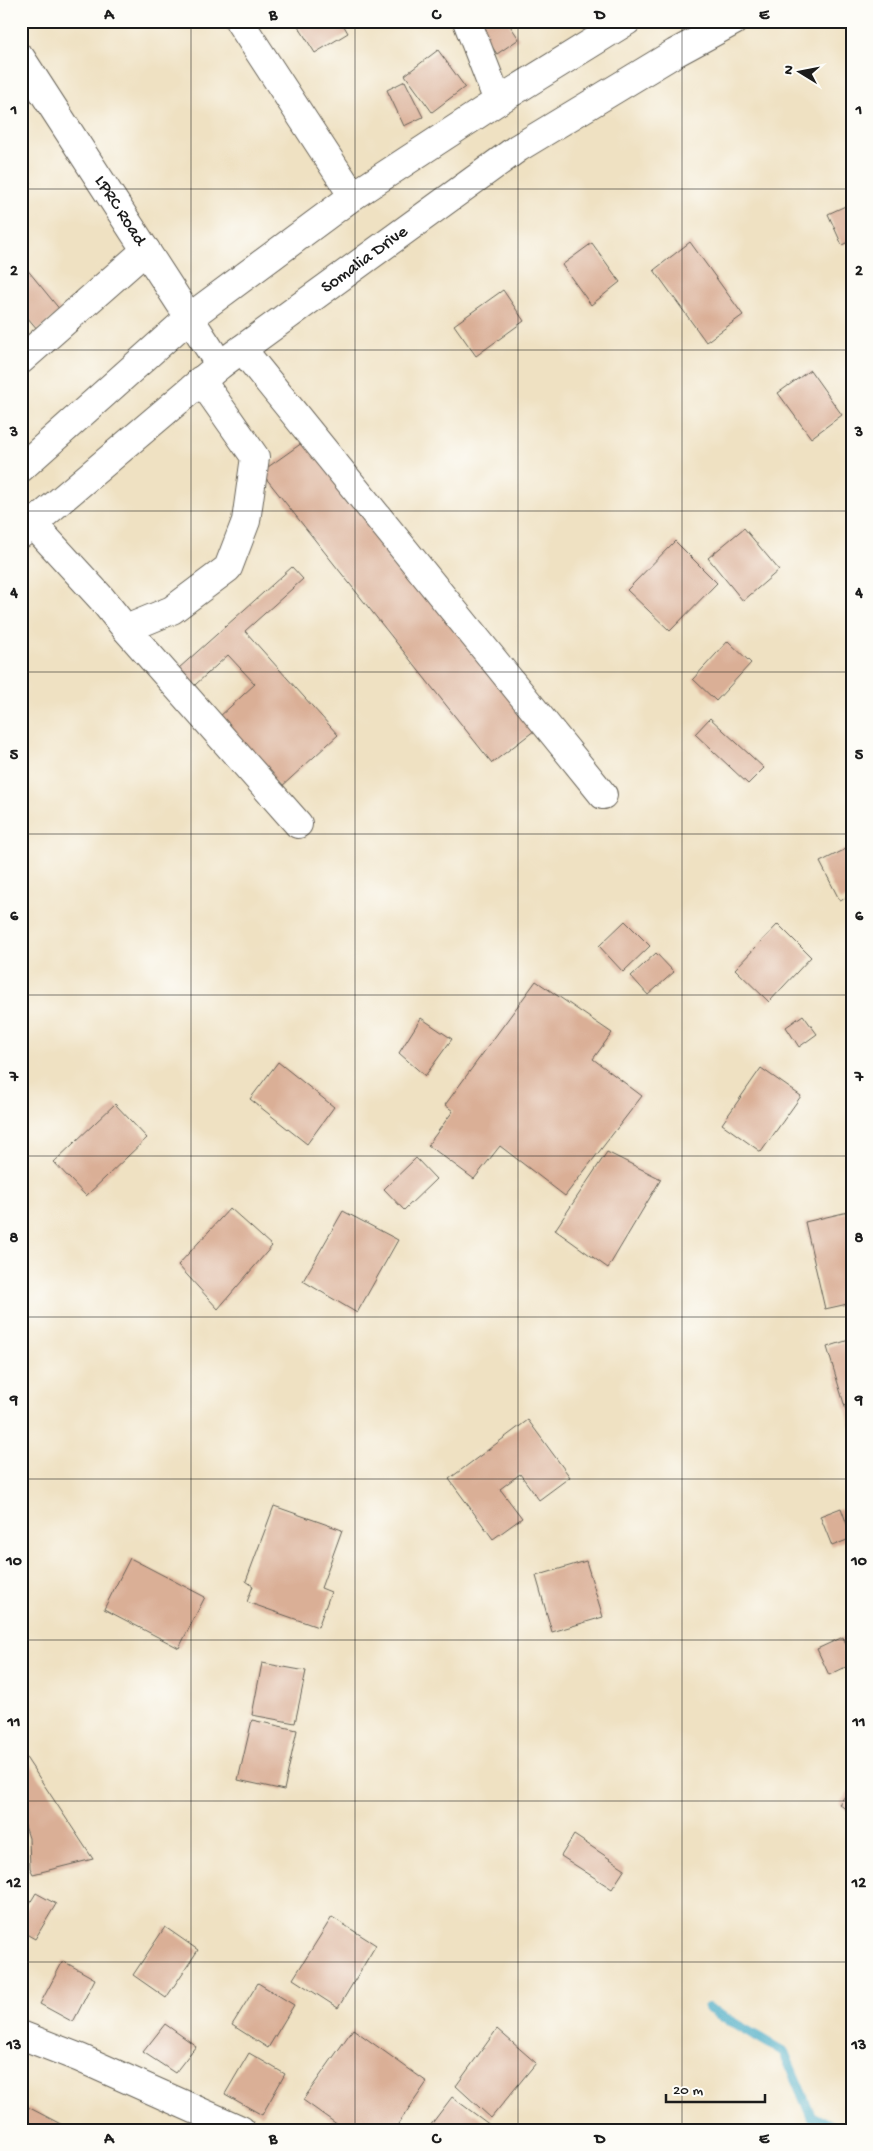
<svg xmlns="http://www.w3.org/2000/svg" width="873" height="2151" font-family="'Gochi Hand',sans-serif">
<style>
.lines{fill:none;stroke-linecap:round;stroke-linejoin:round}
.stream{stroke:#42a8c2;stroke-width:10}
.building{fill:#daaf96}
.minor-casing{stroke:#666156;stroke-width:30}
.major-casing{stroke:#666156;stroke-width:30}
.minor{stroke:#fff;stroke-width:28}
.major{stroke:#fff;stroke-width:28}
.grid{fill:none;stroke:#1c1c1c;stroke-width:1;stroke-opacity:0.55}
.labels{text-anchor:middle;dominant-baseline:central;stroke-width:4;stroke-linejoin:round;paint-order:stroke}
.street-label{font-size:18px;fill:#1c1c1c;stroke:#fdfcf7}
.neatline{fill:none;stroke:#1c1c1c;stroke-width:2}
.grid-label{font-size:16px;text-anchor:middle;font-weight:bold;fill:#1c1c1c}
</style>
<rect width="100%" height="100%" fill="#fdfcf7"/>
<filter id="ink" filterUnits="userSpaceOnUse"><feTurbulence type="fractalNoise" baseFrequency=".02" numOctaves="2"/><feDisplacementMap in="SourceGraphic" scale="10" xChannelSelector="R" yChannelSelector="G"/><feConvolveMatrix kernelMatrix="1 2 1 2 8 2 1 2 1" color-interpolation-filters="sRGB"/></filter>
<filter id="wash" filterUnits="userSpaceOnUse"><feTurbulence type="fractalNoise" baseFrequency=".0096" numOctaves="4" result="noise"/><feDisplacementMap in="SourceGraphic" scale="20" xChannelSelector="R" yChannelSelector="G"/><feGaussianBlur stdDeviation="1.12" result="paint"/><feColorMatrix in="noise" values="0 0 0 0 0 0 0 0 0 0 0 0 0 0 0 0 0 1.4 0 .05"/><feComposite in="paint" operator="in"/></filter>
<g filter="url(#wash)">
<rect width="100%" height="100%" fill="#efe1c2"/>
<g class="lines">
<path class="stream" d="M708,2008l76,44 27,64 27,14"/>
</g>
<g id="blocks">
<path class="building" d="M295,21h46l7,12 -33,20z
M475,21h32l12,18 -22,15z
M438,50l27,37 -33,25 -27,-37z
M405,81l18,36 -19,9 -17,-36z
M21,171l10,12 -10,9z
M852,203v37l-10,5 -14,-31z
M690,242l53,73 -37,27 -52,-72z
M592,243l28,39 -29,23 -29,-40z
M21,262l40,49 -23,19 -17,-20z
M503,290l21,31 -48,35 -22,-31z
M810,370l32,45 -31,23 -33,-45z
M309,438l234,286 -51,39 -231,-291z
M744,528l35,42 -36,31 -35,-43z
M675,541l42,42 -47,48 -43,-41z
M292,567l11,12 -58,52 93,104 -58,53 -62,-70 37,-34 -27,-29 -43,39 -16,-17z
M728,641l23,22 -35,38 -23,-22z
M710,718l54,50 -16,16 -53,-50z
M852,846v49l-12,6 -20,-39z
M625,921l25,25 -27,26 -24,-26z
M778,924l33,33 -42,45 -34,-33z
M656,953l18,19 -26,23 -17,-19z
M536,981l76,52 -19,26 49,37 -77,100 -65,-50 -26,33 -46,-34 25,-34 -8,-6z
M803,1015l14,19 -18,13 -13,-20z
M421,1018l31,21 -27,37 -26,-23z
M278,1062l56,45 -27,37 -57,-45z
M761,1068l40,28 -40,56 -39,-28z
M115,1104l32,34 -61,58 -32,-34z
M607,1152l54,27 -53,89 -53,-38z
M416,1158l20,21 -32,31 -20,-21z
M230,1208l42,38 -54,63 -40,-44z
M343,1211l55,29 -41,73 -54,-32z
M852,1211v92l-27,6 -20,-87z
M852,1339v88h-1l-24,-80z
M528,1420l42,57 -31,23 -19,-26 -20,15 22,29 -29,21 -44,-60z
M274,1506l68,24 -21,58 10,4 -13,35 -71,-25 6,-16 -7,-5z
M841,1508l11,30 -20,8 -12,-30z
M130,1558l75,39 -26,51 -75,-39z
M586,1561l17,56 -51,15 -16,-56z
M843,1637l9,20v7l-23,11 -12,-26z
M262,1663l44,8 -11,52 -43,-8z
M252,1720l45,10 -13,60 -46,-10z
M21,1752l2,1 70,106 -60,15 -3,-6 -1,-30 -8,-24z
M852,1787v27l-13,-10z
M574,1835l51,34 -13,20 -51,-33z
M36,1893l20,11 -21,35 -14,-8v-13z
M332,1917l44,28 -38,63 -45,-29z
M165,1927l33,23 -32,48 -33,-23z
M63,1961l32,18 -22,43 -33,-18z
M258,1983l36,22 -26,43 -36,-23z
M165,2024l31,22 -21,27 -32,-21z
M353,2029l74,53 -33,48h-49l-42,-30z
M497,2029l39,34 -45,55 -35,-32z
M249,2053l36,21 -23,41 -37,-21z
M452,2097l42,31 -1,2h-66z
M28,2107l44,23h-51v-10z"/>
</g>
</g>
<g filter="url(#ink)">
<use href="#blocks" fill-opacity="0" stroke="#666156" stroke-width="1"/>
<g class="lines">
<defs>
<g id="minor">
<path d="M239,21l114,175"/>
<path d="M467,21l31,80"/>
<path id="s1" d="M21,58l199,307"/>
<path d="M242,349l361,446"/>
<path d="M21,360l125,-110"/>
<path d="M33,524l68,74 25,31 46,-19 56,-42 18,-47 9,-64 -54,-77"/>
<path d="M126,629l172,195"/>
<path d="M21,2035l59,23 161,72"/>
</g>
<g id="major">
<path d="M21,468l169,-151 163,-121 145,-95 129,-80"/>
<path id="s2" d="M21,534l199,-169 298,-217 157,-95 59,-32"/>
</g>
</defs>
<use href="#minor" class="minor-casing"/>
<use href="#major" class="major-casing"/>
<use href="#minor" class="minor"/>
<use href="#major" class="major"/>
</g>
</g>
<path class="grid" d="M191,21v2109M355,21v2109M518,21v2109M682,21v2109M21,189h831M21,350h831M21,511h831M21,672h831M21,834h831M21,995h831M21,1156h831M21,1317h831M21,1479h831M21,1640h831M21,1801h831M21,1962h831"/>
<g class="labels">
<g class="street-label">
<text stroke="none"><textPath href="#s1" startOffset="182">LPRC Road</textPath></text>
<text stroke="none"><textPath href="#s2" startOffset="440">Somalia Drive</textPath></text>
</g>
</g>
<rect width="873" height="2151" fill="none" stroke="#fdfcf7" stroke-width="55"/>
<g transform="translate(800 72) rotate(280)" stroke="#fdfcf7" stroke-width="4" paint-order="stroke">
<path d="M0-4L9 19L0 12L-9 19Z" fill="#1c1c1c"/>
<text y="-8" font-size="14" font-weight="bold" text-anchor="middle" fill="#1c1c1c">N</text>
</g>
<path d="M666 2094v8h99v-8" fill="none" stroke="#1c1c1c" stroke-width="2.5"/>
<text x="673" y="2094" font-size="15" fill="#1c1c1c" stroke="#fdfcf7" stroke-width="4" paint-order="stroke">20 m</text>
<rect x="28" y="28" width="818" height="2096" class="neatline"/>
<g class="grid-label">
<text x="109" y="19">A</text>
<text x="273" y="19">B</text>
<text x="436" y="19">C</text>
<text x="600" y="19">D</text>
<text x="764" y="19">E</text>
<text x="14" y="114">1</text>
<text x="859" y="114">1</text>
<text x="14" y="275">2</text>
<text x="859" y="275">2</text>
<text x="14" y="436">3</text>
<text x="859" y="436">3</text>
<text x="14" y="597">4</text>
<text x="859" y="597">4</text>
<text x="14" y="759">5</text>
<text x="859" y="759">5</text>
<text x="14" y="920">6</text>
<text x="859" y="920">6</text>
<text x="14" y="1081">7</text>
<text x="859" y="1081">7</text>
<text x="14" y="1242">8</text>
<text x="859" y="1242">8</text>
<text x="14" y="1404">9</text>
<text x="859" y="1404">9</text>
<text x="14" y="1565">10</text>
<text x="859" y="1565">10</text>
<text x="14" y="1726">11</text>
<text x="859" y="1726">11</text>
<text x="14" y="1887">12</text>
<text x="859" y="1887">12</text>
<text x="14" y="2049">13</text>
<text x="859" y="2049">13</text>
<text x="109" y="2143">A</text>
<text x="273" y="2143">B</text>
<text x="436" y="2143">C</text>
<text x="600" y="2143">D</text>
<text x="764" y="2143">E</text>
</g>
</svg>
